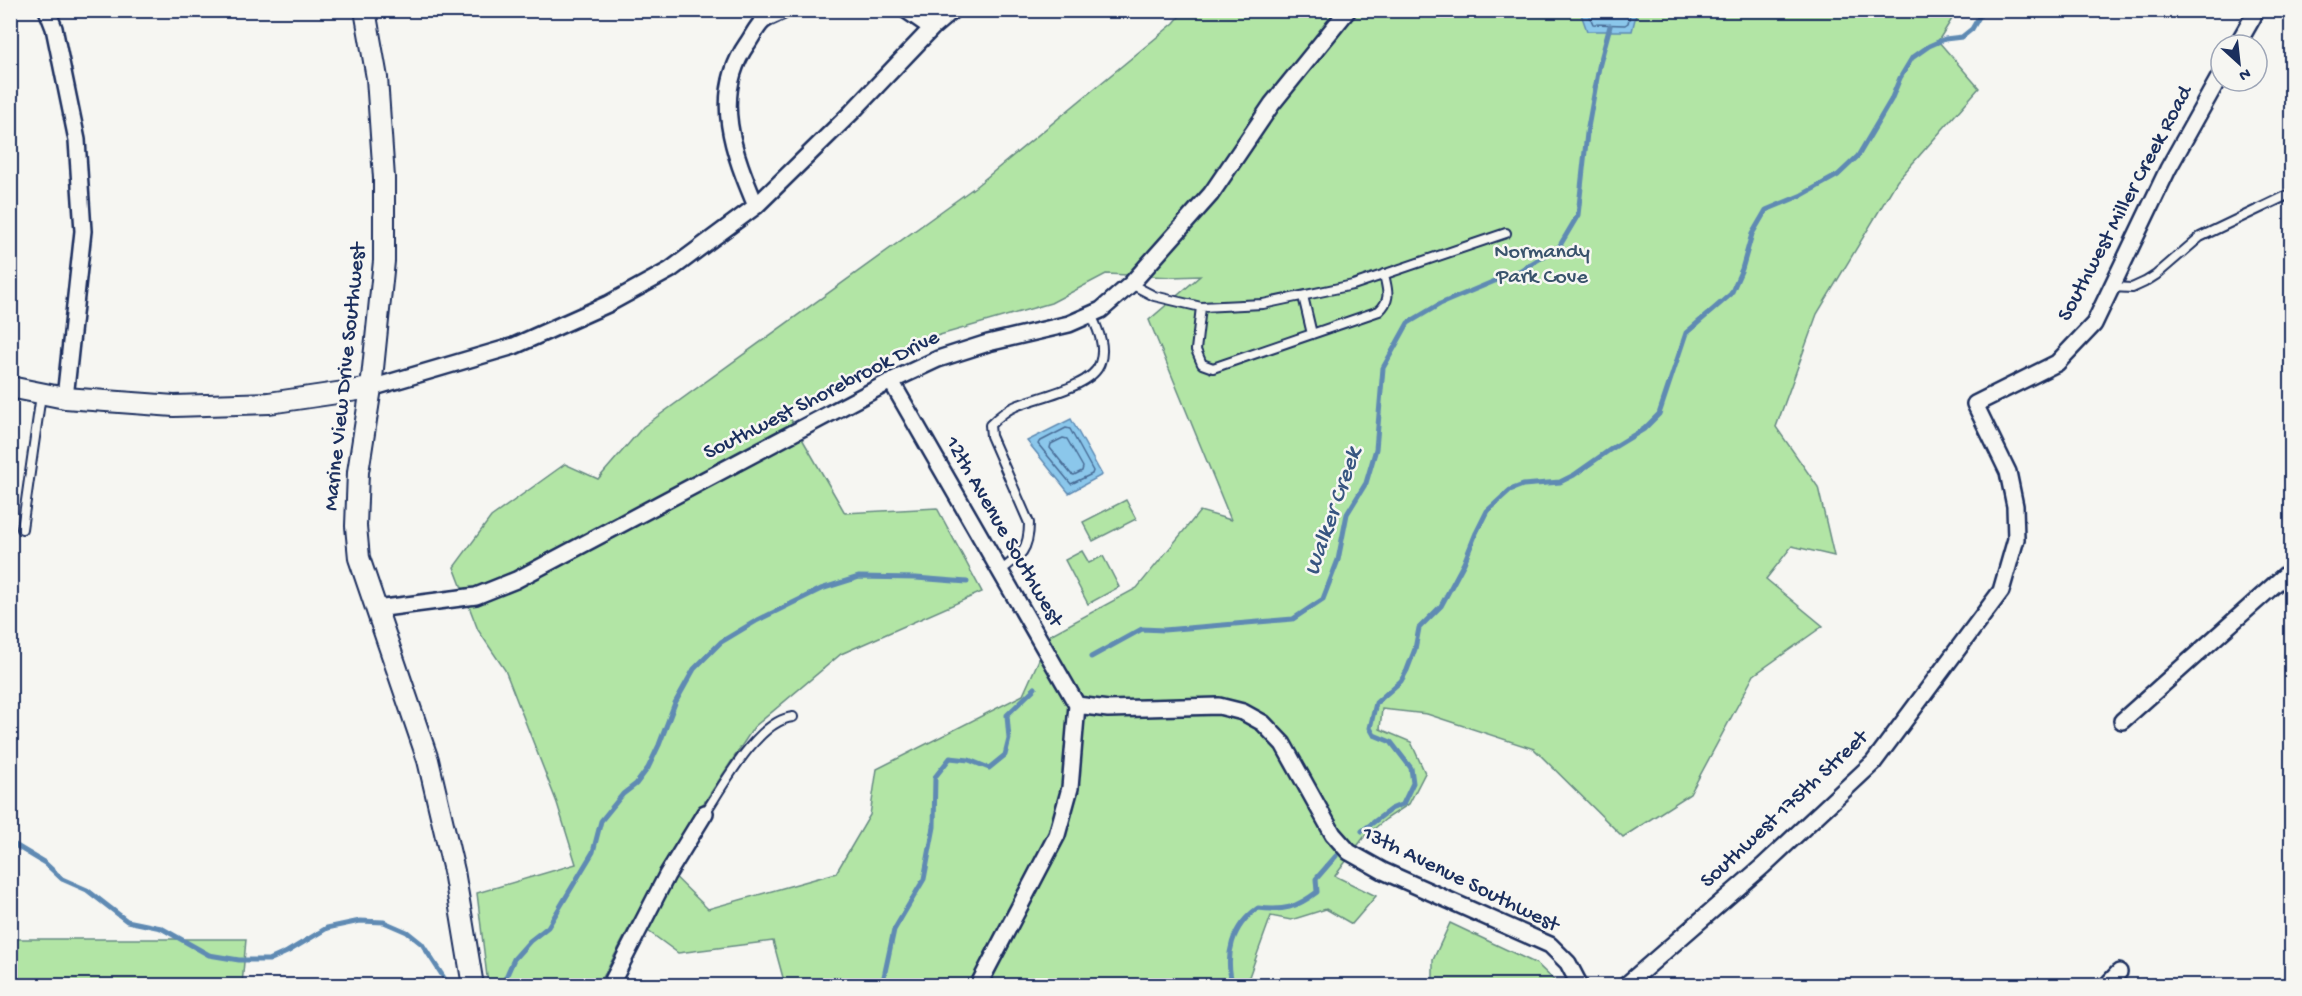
<svg xmlns="http://www.w3.org/2000/svg" width="2302" height="996" font-family="'Gochi Hand',sans-serif">
<style>
.green{fill:#b2e5a5;stroke:#668a82;stroke-width:1.5;fill-rule:evenodd}
.water{fill:#8bc7eb;stroke:#5e8ab3;stroke-width:1.5}
.lines{fill:none;stroke-linecap:round;stroke-linejoin:round}
.shore{stroke:#486c96;stroke-width:1.5}
.stream{stroke:#5e8ab3;stroke-width:5}
.service-casing{stroke:#1b2f5e;stroke-width:12}
.minor-casing{stroke:#1b2f5e;stroke-width:20}
.tertiary-casing{stroke:#1b2f5e;stroke-width:24}
.service{stroke:#f6f6f2;stroke-width:8}
.minor{stroke:#f6f6f2;stroke-width:15}
.tertiary{stroke:#f6f6f2;stroke-width:20}
.labels{text-anchor:middle;dominant-baseline:central;stroke-width:5;stroke-linejoin:round;paint-order:stroke}
.street-label{font-size:22px;fill:#1b2f5e;stroke:#f6f6f2}
.park-label{font-size:22px;fill:#39536c;stroke:#f6f6f2}
.water-label{font-size:24px;font-style:italic;fill:#375581;stroke:#f6f6f2}
</style>
<rect width="100%" height="100%" fill="#f6f6f2"/>
<filter id="ink" filterUnits="userSpaceOnUse"><feTurbulence type="fractalNoise" baseFrequency=".0167" numOctaves="2"/><feDisplacementMap in="SourceGraphic" scale="12" xChannelSelector="R" yChannelSelector="G"/><feConvolveMatrix kernelMatrix="1 2 1 2 8 2 1 2 1" color-interpolation-filters="sRGB"/></filter>
<g filter="url(#ink)">
<path class="green" d="M1184,11h773l-19,30 41,47 -82,93 -80,133 -41,113 42,60 16,69 -42,-10 -26,33 57,47 -69,49 -64,119 -67,43 -89,-88 -107,-35 -45,-5 -2,20 31,13 14,31 -16,31 -23,15 -22,18 -29,39 41,20 -24,28 -26,-15 -35,11 -20,-4 -25,69h-461l-12,-44 -95,12 -45,-33 -34,65h-111l-11,-92 99,-29 -19,-61 -52,-133 -27,-40 -24,-63 37,-50 74,-53 33,15 45,-52 332,-240 199,-164zM1106,274l66,3 28,-1 -51,44 82,200 -31,-9 -63,77 -87,47 -27,60 -146,74 -7,46 -34,58 -128,36 -45,-44 91,-138 87,-73 141,-62 -45,-84 -92,5 -59,-102 133,-70 132,-38z
M1126,500l10,19 -43,22 -10,-19z
M1082,551l7,12 14,-7 16,31 -31,17 -23,-44z
M1450,923l87,41 22,21h-126v-25z
M11,939h235l-4,46h-231z"/>
<path class="water" d="M1580,11v-1l57,1 -5,20h-45z
M1071,419l31,56 -33,18 -42,-52z"/>
<g class="lines">
<path class="shore" d="M1587,10l6,14 32,1 3,-2 3,-13
M1066,428l4,1 23,42 -1,3 -21,10 -33,-40 1,-2z
M1063,438l4,1 16,28 -1,4 -8,4 -3,-1 -21,-26 1,-4z"/>
<path class="stream" d="M1091,657l51,-28 22,1 129,-11 30,-20 15,-39 9,-46 19,-31 10,-34 7,-81 25,-45 32,-19 81,-34 38,-23 19,-32 9,-82 12,-66 11,-41
M1362,831l29,-22 12,-5 10,-21 -2,-15 -20,-26 -17,-7 -4,-7 6,-25 25,-22 6,-11 8,-21 4,-21 22,-22 23,-43 12,-30 11,-22 23,-21 13,-5 37,-3 14,-7 37,-26 33,-20 15,-15 27,-81 45,-39 11,-25 10,-35 14,-24 36,-15 36,-20 20,-19 33,-56 9,-22 12,-20 17,-12 16,-7 17,-2 10,-8 11,-19
M10,842l35,21 17,16 25,11 40,31 34,7 48,27 30,5h30l18,-8 40,-24 33,-7 24,1 23,10 15,12 24,37
M502,986l12,-27 16,-18 18,-14 45,-75 8,-31 22,-27 13,-10 12,-16 11,-23 16,-42 19,-34 27,-27 35,-21 65,-32 38,-12 57,1 51,4
M882,986l12,-56 30,-51 10,-52 1,-50 15,-19 19,2 20,8 16,-13 4,-16 -2,-24 28,-27
M1233,986c-9,-31 -1,-60 25,-78 26,3 38,0 59,-16l-1,-13 20,-23"/>
<defs>
<path id="service" d="M1131,284l23,12 47,11 62,-3 90,-19 153,-52
M2111,287l21,1 13,-6 11,-7 44,-38 92,-44
M1303,296l9,38
M1201,307l-5,43 6,14 11,4 166,-57c13,-12 8,-21 5,-37
M22,529l19,-134
M1000,571c21,-15 29,-21 29,-48l-38,-87 -1,-11c8,-8 16,-15 26,-19 21,-9 77,-19 84,-43 6,-17 -2,-33 -9,-49
M705,813c18,-27 53,-93 88,-96"/>
<path id="minor" d="M47,10l7,18 23,112 6,91 -18,167
M906,10l26,18
M2237,45l16,-28
M756,206c-22,-52 -45,-110 -9,-162 5,-7 10,-18 16,-23 6,-5 15,-7 21,-11
M891,381l186,324
M371,388l143,-42 94,-42 62,-34 86,-64 96,-94 80,-84 21,-18
M376,609l100,-13 40,-16 375,-199 47,-22 50,-16 81,-19 32,-14 30,-26 80,-90 61,-90 76,-94
M1077,705l31,4 111,-3 24,6 20,11 20,21 50,90 16,18 34,19 167,74 18,18 12,23
M2122,721l170,-152
M610,986l57,-111 38,-62
M978,986l79,-151 13,-47 7,-83
M1625,986l138,-120 110,-103 128,-172 15,-52 -1,-33 -7,-34 -33,-68 82,-41 37,-39 74,-155 53,-95
M2106,986l13,-14"/>
<path id="tertiary" d="M365,10l12,68 7,100v83l-13,127 -13,84 -2,54 3,32 69,202 26,111 19,115
M10,387l55,11 109,8 95,-3 102,-15"/>
</defs>
<use href="#service" class="service-casing"/>
<use href="#minor" class="minor-casing"/>
<use href="#tertiary" class="tertiary-casing"/>
<use href="#service" class="service"/>
<use href="#minor" class="minor"/>
<use href="#tertiary" class="tertiary"/>
</g>
</g>
<g class="labels">
<g class="street-label">
<text transform="translate(2126 204) rotate(-62)">Southwest Miller Creek Road</text>
<text transform="translate(346 377) rotate(-84)">Marine View Drive Southwest</text>
<text transform="translate(822 396) rotate(-27)">Southwest Shorebrook Drive</text>
<text transform="translate(1003 532) rotate(60)">12th Avenue Southwest</text>
<text transform="translate(1785 810) rotate(-43)">Southwest 175th Street</text>
<text transform="translate(1460 880) rotate(26)">13th Avenue Southwest</text>
</g>
<g class="park-label">
<text x="1542" y="253">Normandy<tspan x="1542" dy="25">Park Cove</tspan></text>
</g>
<g class="water-label">
<text transform="translate(1334 512) rotate(-71)">Walker Creek</text>
</g>
</g>
<rect width="2302" height="996" fill="none" stroke="#f6f6f2" stroke-width="36"/>
<rect x="18" y="18" width="2266" height="960" fill="none" stroke="#1b2f5e" stroke-width="2" filter="url(#ink)"/>
<g transform="translate(2239 63) rotate(153)"><circle r="28" fill="#f6f6f2" stroke="#9ea6b7" stroke-width="1.5"/>
<path d="M0-4.5L10 22L0 15L-10 22Z" fill="#1b2f5e"/>
<text y="-9" font-size="16" font-weight="bold" text-anchor="middle" fill="#1b2f5e">N</text>
</g>
</svg>
